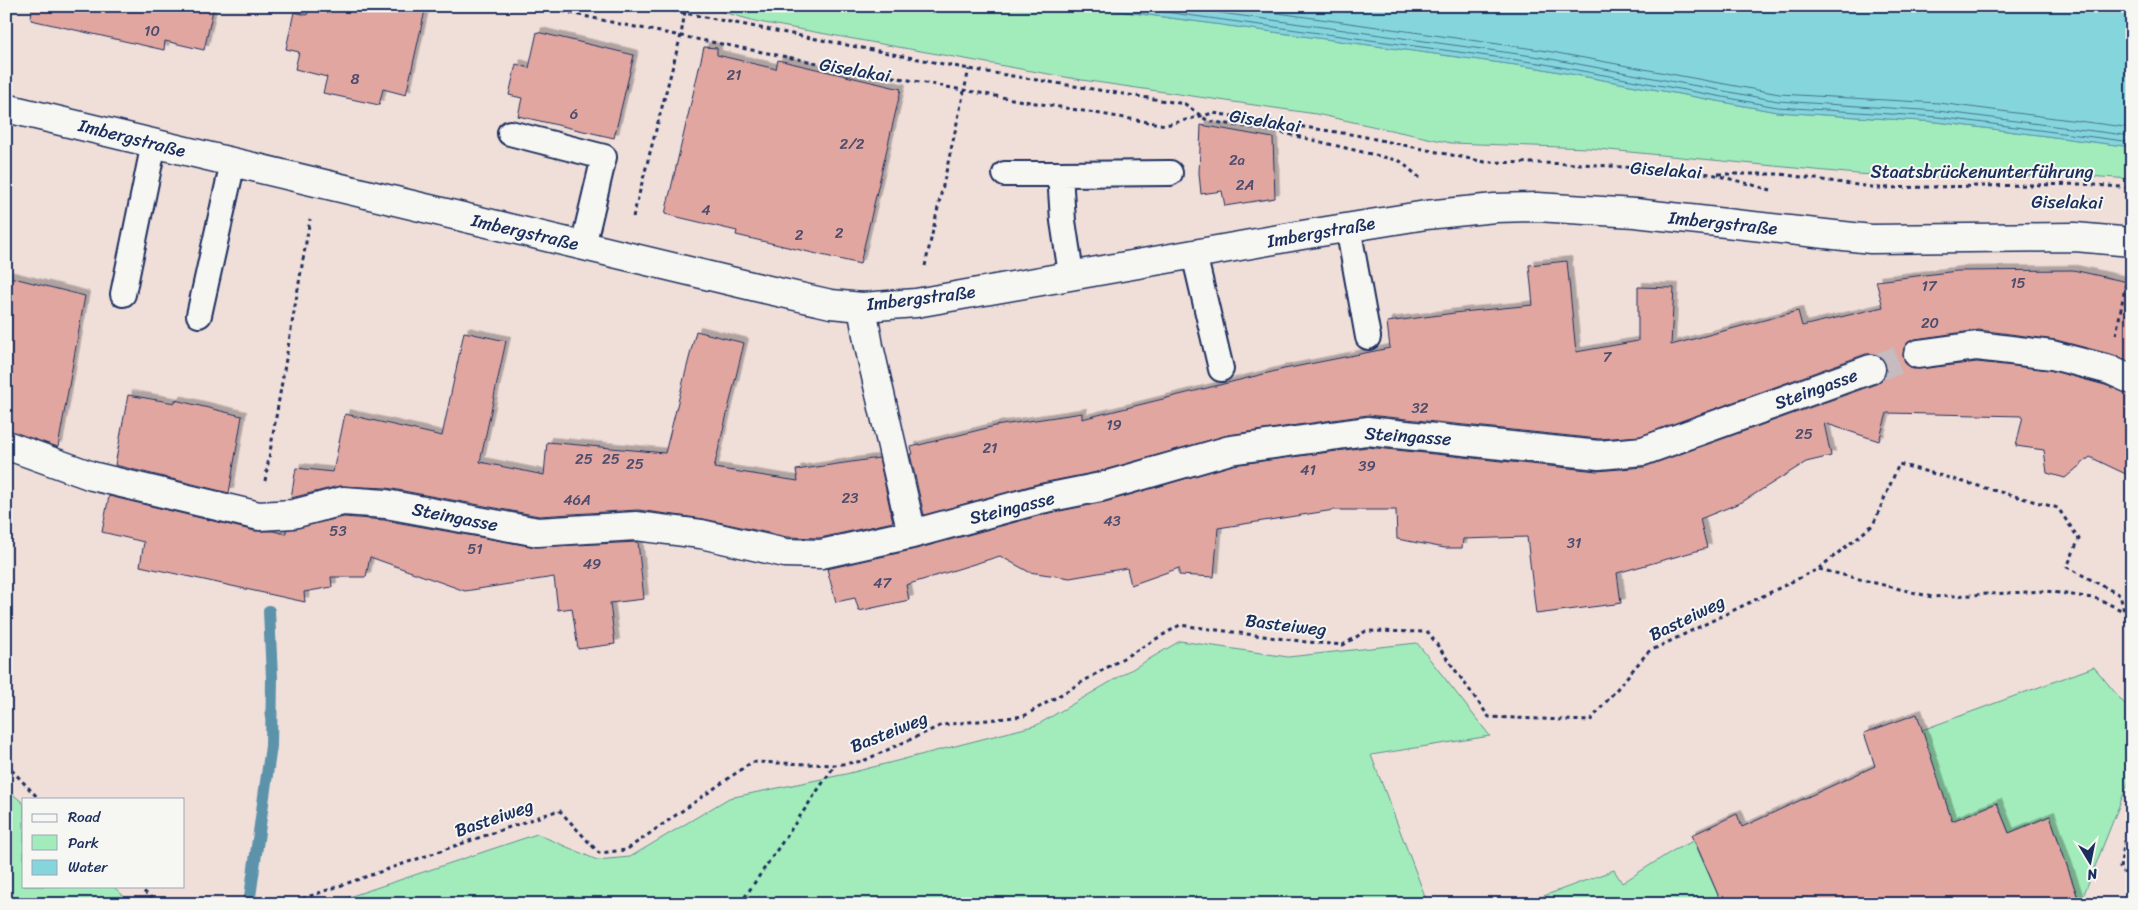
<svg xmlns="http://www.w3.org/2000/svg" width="2138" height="910" font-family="Sriracha,sans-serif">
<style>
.green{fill:#a2ecbb;stroke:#5e8e8c}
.water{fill:#85d6dc;stroke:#5b93aa}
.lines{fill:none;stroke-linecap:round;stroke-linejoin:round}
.shore{stroke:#457290;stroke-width:1}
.stream{stroke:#5b93aa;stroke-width:12}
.building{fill:#e1a6a0;stroke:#1b2f5e;filter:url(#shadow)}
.pedestrian-tunnel{stroke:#c5bbc0;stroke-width:28;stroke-dasharray:28 14;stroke-linecap:butt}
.service-casing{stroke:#1b2f5e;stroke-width:28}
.pedestrian-casing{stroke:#1b2f5e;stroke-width:31}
.secondary-casing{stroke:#1b2f5e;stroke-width:31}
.path{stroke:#1b2f5e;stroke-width:3;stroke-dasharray:4 4;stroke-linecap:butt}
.service{stroke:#f6f6f2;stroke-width:24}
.pedestrian{stroke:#f6f6f2;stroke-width:28}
.secondary{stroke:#f6f6f2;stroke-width:28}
.labels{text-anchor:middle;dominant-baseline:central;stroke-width:4;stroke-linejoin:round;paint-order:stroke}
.number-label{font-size:15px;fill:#4c4d6e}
.street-label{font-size:18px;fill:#1b2f5e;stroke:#f6f6f2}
</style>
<defs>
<filter id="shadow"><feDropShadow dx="4.5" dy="-4.5" stdDeviation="0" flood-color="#0004"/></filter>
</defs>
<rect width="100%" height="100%" fill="#f0ded9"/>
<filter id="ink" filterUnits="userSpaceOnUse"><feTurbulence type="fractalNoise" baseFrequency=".02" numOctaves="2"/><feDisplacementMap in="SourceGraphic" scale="10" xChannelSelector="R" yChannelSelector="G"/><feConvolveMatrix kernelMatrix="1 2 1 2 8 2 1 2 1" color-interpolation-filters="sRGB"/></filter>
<g filter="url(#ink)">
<path class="green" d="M701,6h381l456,62 239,44 160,10 195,25v32l-61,-4 -142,3 -72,-4 -269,-26 -137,-5 -135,-29 -234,-34 -323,-58z
M1180,641l108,16 129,-14 73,93 -119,19 57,149h-1100l209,-70 60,26 33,-3 99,-59 117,-24 191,-49z
M2094,667l38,46v60l-52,131 -30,-88 -41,17 -12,-30 -45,18 -30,-91z
M6,788l18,16v82h89l19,18h-126z
M1694,841l28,63h-200l92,-34 8,13 52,-33z"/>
<path class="water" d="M1082,6h1050v141l-195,-25 -160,-10 -239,-44z"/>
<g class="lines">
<path class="shore" d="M1121,6l418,57 238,44 161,10 194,25
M1170,6l370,51 238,44 160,10 194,25
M1228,6l313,44 238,44 160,9 193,25"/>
<path class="stream" d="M249,904l22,-158 1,-68 -3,-67"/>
</g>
<path class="building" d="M32,6h182l-10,44 -39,-9 -1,9 -133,-30z
M310,6h116l-20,89 -23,-6 -4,16 -56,-12 4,-16 -32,-8 4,-17 -13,-3 8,-37 13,3z
M537,32l97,23 -20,83 -96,-22 4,-18 -13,-3 7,-31 13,4z
M704,47l13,1v7l59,14 2,-9 123,29 -41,175 -124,-29 1,-4 -72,-17z
M1201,125l72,13 2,60 -50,8 -3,-15 -21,3 -2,-21z
M1567,261l9,91 62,-11v-54l36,1 -3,57 127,-34 4,15 81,-19 -7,-26 81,-10 116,-1 59,13v80l-18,-8 -58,-15 -77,-10 -64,9 -7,3 -4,6 -1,8 3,8 7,5h7l57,-7 72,8 56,15 27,10v82l-42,-20 -25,21 -18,-5 -3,-23 -28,-4 7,-30 -136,-3 -8,28 -55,-18 7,33 -25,6 -64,40 -42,17 7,29 -90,25 4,30 -6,1 -79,10 -9,-77 -64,2 -1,9h-17l-48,-9 -1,-29h-62l-116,18 -4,49 -35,-2v-7l-48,17 -4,-17 -57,10 -41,-6 -29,-16 -94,29 3,15 -50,11 -4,-13 -19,4 -9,-33 89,-20 129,-35 60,-12 128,-37 134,-18 230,24 47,-4 232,-83 7,-5 3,-7v-8l-5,-7 -7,-3h-8l-226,82 -41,3 -231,-24 -140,20 -131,37 -60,12 -113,31 -14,-61h3l-2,-7 84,-21 87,-13v6l202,-50 106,-21 -3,-26 75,-10 71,-7 -4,-40z
M6,276l79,20 -27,151 -52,-17z
M696,331l48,12 -30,125 84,13 -2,-11 83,-12 14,64 -73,16 -33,-1 -83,-18 -66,-9 -99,6 -152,-28 -48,-2 -48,12 5,-30 37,4 12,-58 97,22 22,-104 42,9 -26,121 64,13 3,-33 118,11z
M128,395l47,8v-3l67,16 -13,77 -114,-28z
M109,496l146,35h18l13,3v-4l58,-13 40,3 151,27 103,-5 6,57 -34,4 5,41 -37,5 -6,-41 -14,2 -4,-33 -89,14 -95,-34 -4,20h-35l1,10 -28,5 1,10 -165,-36 4,-24 -42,-10z
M1917,714l35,107 45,-18 12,30 41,-17 30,88h-358l-30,-69 45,-21 5,13 133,-61 -11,-33z"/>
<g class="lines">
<path class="pedestrian-tunnel" d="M1871,369l47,-15"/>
<defs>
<path id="service" d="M510,133l94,24 -21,89
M1005,174h55
M1348,227l20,110
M1194,254l27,115
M1071,274l-8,-53 -3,-47 110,-1
M123,294l31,-151
M199,315l34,-153"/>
<path id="pedestrian" d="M862,307l7,39 43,188
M1918,354l59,-8 75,9 58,15 22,10
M6,445l86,31 167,40 34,-2 50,-13 43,3 152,28 98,-6 65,8 84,19 36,1 91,-20 129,-35 60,-12 129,-37 137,-19 232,24 44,-4 228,-82"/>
<path id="secondary" d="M6,108l754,180 71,16 31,3 54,-4 386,-68 124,-20 69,-7 42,-1 98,6 236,26 204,-2 57,5"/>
</defs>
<use href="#service" class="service-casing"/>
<use href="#pedestrian" class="pedestrian-casing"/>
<use href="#secondary" class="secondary-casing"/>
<path class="path" d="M539,6l81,18 208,41 184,34 154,26 47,-12 143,22 129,27 99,2 128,10 59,16
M649,6l320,63 216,35 23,17 67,10 125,30 20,17
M1718,174h62l99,14 204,-4 49,4
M2089,201l14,1
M633,217l48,-182 5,-29
M925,266l44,-197
M2116,335l11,-58
M265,481l45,-262
M1819,569l113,28 114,-6 53,8 24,12
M6,764l33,35
M2132,818l-5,11 -7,39 12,12
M138,886l20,18
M287,904l272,-94 40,43 27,-3 126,-88 83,3 28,-4 79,-36 82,-9 156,-91 127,17 36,3 23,-14 62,1 61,85 101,4 58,-69 170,-83 55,-44 26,-61 159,44 21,31 -12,28 53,28 4,16 8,11
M740,904l95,-139"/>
<use href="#service" class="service"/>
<use href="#pedestrian" class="pedestrian"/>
<use href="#secondary" class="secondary"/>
</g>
</g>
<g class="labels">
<g class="number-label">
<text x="152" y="31">10</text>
<text x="734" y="75">21</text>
<text x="355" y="79">8</text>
<text x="574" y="114">6</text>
<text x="852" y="144">2/2</text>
<text x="1237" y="160">2a</text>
<text x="1245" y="185">2A</text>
<text x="706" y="210">4</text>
<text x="839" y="233">2</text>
<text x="799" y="235">2</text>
<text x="2018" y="283">15</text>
<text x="1929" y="286">17</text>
<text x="1930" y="323">20</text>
<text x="1607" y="357">7</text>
<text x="1420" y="408">32</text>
<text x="1114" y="425">19</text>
<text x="1804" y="434">25</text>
<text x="990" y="448">21</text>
<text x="584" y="459">25</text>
<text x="611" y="459">25</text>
<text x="635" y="464">25</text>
<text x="1367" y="466">39</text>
<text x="1308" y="470">41</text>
<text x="850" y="498">23</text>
<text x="577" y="500">46A</text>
<text x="1112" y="521">43</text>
<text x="338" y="531">53</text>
<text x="1574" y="543">31</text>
<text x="475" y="549">51</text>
<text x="592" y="564">49</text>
<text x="882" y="583">47</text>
</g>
<g class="street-label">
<text transform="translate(855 70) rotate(10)">Giselakai</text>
<text transform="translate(1265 121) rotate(9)">Giselakai</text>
<text transform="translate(132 138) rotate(14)">Imbergstraße</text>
<text transform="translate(1666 170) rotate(4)">Giselakai</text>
<text x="1982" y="172">Staatsbrückenunterführung</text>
<text transform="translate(2067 202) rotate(1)">Giselakai</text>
<text transform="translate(1723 223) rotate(6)">Imbergstraße</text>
<text transform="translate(525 232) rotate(13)">Imbergstraße</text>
<text transform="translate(1321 232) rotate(-10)">Imbergstraße</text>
<text transform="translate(921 298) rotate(-7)">Imbergstraße</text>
<text transform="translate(1816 389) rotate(-20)">Steingasse</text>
<text transform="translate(1408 436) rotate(4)">Steingasse</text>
<text transform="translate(1012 508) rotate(-14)">Steingasse</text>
<text transform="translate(455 517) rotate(11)">Steingasse</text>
<text transform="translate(1687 618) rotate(-26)">Basteiweg</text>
<text transform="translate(1286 625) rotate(7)">Basteiweg</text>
<text transform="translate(889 732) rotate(-22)">Basteiweg</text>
<text transform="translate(494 818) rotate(-19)">Basteiweg</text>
</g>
</g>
<rect width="2138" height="910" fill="none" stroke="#f6f6f2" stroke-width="25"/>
<rect x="12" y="12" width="2113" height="885" fill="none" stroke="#1b2f5e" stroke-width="2" filter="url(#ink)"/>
<rect x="22" y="798" width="162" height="90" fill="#f6f6f2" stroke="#9ea6b7"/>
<rect x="32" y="814" width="25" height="8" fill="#f6f6f2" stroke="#9ea6b7"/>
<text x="68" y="822" font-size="15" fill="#1b2f5e">Road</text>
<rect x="32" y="835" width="25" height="15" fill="#a2ecbb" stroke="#9ea6b7"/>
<text x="68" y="848" font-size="15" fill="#1b2f5e">Park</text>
<rect x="32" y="860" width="25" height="15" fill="#85d6dc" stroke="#9ea6b7"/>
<text x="68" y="872" font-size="15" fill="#1b2f5e">Water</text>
<g transform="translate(2090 862) rotate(170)" stroke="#f6f6f2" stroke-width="4" paint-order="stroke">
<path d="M0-4L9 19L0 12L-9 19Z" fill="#1b2f5e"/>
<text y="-8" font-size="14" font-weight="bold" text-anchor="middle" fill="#1b2f5e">N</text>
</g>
</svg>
